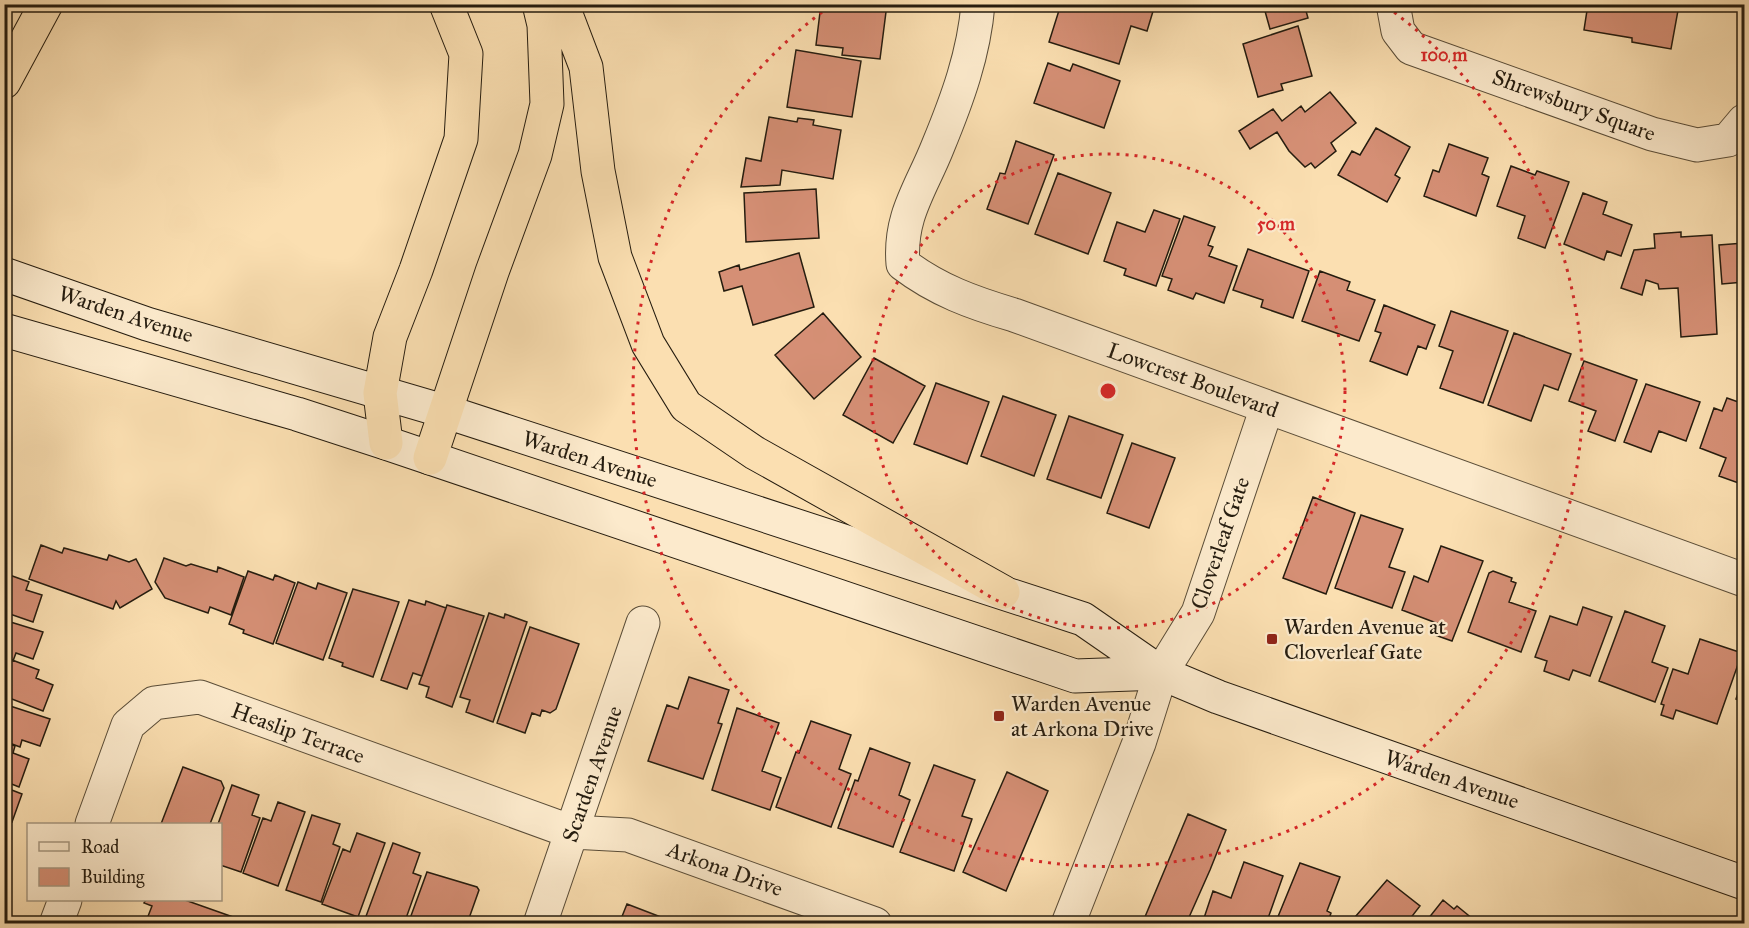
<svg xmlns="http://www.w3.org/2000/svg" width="1749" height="928" font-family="'IM FELL Great Primer',serif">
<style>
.building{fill:#d58f75;stroke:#251c0f;stroke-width:1.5}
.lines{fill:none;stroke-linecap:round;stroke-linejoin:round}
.street-casing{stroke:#5a4d38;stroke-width:35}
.secondary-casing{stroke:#251c0f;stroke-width:35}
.highway-casing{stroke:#251c0f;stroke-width:35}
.street{stroke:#fceacc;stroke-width:33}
.secondary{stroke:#fceacc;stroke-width:33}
.highway{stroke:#fbdfb1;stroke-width:33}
.ring{fill:none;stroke:#d62828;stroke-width:3;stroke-dasharray:3 6}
.poi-dot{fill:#8f2418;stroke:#fceacc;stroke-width:2}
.labels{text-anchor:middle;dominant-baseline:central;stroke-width:4.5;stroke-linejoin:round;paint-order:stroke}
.street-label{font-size:22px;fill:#251c0f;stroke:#fceacc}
.poi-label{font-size:22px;fill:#251c0f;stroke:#fceacc;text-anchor:start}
.centre{fill:#d62828;stroke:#fceacc;stroke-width:3}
.ring-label{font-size:18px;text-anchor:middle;font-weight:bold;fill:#d62828;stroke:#fceacc;stroke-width:4.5;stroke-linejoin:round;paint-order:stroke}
</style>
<rect width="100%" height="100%" fill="#fbdfb1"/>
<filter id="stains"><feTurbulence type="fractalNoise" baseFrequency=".00333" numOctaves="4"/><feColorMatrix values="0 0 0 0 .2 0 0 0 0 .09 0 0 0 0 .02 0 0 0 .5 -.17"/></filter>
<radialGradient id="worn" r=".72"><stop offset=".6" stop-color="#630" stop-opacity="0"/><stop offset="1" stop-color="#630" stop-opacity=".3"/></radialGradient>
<path class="building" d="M821,4h66l-7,55 -38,-4 1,-7 -27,-3z
M1061,4h32l20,7 2,-7h26l13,4 -7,23 -16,-5 -12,38 -70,-22z
M1263,4h41l4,14 -38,11z
M1588,4l91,1 -8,44 -39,-7v-4l-48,-8z
M1298,26l14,50 -31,8 2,6 -25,7 -15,-53z
M796,50l65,11 -9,56 -65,-10z
M1048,63l22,8 3,-7 47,17 -16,47 -70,-25z
M1330,92l26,31 -25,20 5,8 -21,17 -4,-5 -6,4 -16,-16 -12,-19 -27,17 -11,-18 34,-22 9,12 19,-15 4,6z
M769,117l28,5 1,-4 16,2 -1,5 28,5 -8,49 -51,-9 -2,15 -39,2 5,-29 15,3z
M1376,128l34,19 -15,28 5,3 -13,24 -49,-27 14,-24 8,4z
M1016,141l38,14 -26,69 -41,-15 13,-36 5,1z
M1449,144l39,14 -6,16 7,3 -13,39 -52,-20 9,-26 6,2z
M1511,166l24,9 2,-4 32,11 -24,66 -27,-10 7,-22 -28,-10z
M1058,173l53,20 -23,61 -53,-20z
M816,189l3,49 -73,4 -2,-49z
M1583,193l24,9 -4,12 29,11 -11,31 -14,-5 -3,9 -40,-16z
M1154,210l26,9 -24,67 -32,-11 2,-6 -22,-8 13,-39 28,10z
M1184,216l31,11 -7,18 5,2 -4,9 28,10 -13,37 -28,-10 -3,6 -25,-9 4,-11 -10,-3z
M1681,232v5l31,-2 5,99 -36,3 -3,-49 -19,1 -1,-5 -12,-4 -4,15 -21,-7 13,-38 21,-2 -1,-14z
M1744,243v39l-22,2 -3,-39z
M1248,249l61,22 -16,47 -32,-11 2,-7 -30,-10z
M799,253l15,54 -61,18 -11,-39 -18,5 -5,-19 20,-7 1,5z
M1320,271l30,11 -3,8 28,10 -16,41 -57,-20z
M1384,305l51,20 -9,24 -8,-3 -11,29 -37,-14 11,-28 -6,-2z
M1451,311l57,20 -25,72 -43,-15 13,-37 -14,-5z
M823,313l38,44 -47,42 -39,-44z
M1514,333l57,21 -13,36 -14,-5 -13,36 -43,-16z
M874,358l51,28 -32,57 -50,-28z
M1584,361l53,19 -22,61 -27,-10 8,-20 -27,-10z
M936,383l53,19 -22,62 -53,-20z
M1646,384l54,18 -14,39 -27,-10 -8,21 -27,-10z
M1003,396l53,19 -22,61 -53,-20z
M1727,398l17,6v81l-25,-9 7,-18 -26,-10 14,-40 8,3z
M1069,416l54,19 -22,63 -54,-19z
M1132,443l43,15 -26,70 -42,-15z
M1313,497l42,16 -29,81 -43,-16z
M1361,515l42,14 -14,38 16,5 -13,36 -57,-20z
M41,545l21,8 2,-5 43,12 2,-5 20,7 7,-3 16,30 -32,19 -4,-7 -3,8 -84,-30z
M1441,546l42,15 -31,80 -17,-6 4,-11 -37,-14 12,-34 14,6z
M164,558l22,8 5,-2 26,8 1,-5 26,10 -13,38 -21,-8 -2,6 -43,-15 -10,-16z
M248,571l25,9 2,-5 20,8 -22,61 -30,-11 1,-3 -15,-6z
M1493,571l19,7 -1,3 5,2 -7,19 27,9 -15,41 -53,-20 21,-59z
M4,573l25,9 -3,8 16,5 -9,27 -29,-10z
M298,582l18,7 2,-6 29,10 -24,67 -47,-17z
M353,589l46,13 -26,75 -31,-11 1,-3 -14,-5z
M409,600l16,5 1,-4 20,7 -24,68 -9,-3 -6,16 -26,-9z
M447,605l37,11 -32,91 -26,-10 3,-10 -10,-3z
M1583,607l29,10 -22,59 -17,-6 -4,10 -25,-9 3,-10 -12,-4 15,-41 27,9z
M1625,611l40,15 -13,36 16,6 -13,34 -56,-21z
M489,613l15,5 1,-4 22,8 -34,100 -27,-10 4,-12 -10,-3z
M4,620l39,12 -10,27 -17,-6 -3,8 -9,-4z
M530,627l49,17 -23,65 -6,4 -8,-3 -2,6 -8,-3 -7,20 -28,-10z
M1700,639l42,14 -25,71 -41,-14 -3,9 -12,-4 3,-10 -3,-1 12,-35 15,5z
M4,657l35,13 -3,8 17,7 -10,26 -39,-15z
M1744,676v26l-8,-3z
M689,677l40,13 -11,33 4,1 -19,55 -55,-18 19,-56 11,4z
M4,704l46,15 -10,27 -18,-6 -2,7 -16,-6z
M737,708l42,15 -17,48 19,7 -11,32 -58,-20z
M811,721l40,14 -12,34 12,5 -20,53 -55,-20 20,-55 3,1z
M4,742l11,4 -2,7 16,6 -10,28 -15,-6z
M870,748l40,15 -11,32 11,5 -17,47 -55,-19 17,-48 3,1z
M934,765l41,15 -13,36 10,3 -18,52 -54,-19z
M183,767l38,14 3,7 -14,36h-49z
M1007,772l41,19 -42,100 -43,-19z
M232,785l27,10 -7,20 8,3 -19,54 -21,-7v-41h-2z
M4,787l18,7 -10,28 -8,-3z
M278,802l27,10 -27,74 -35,-13 20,-55 8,3z
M1188,814l38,16 -16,40 -24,54h-44z
M312,815l28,9 -7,20 7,3 -19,55 -35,-12z
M357,833l28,10 -27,74 -36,-13 21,-55 7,3z
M393,843l27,10 -7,20 8,3 -17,48h-25l-14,-5z
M1244,862l39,14 -17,48h-64l11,-33 18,7z
M1300,863l40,14 -13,34 4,2 -4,11h-52z
M427,872l50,15 2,3 -12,34h-59z
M1387,880l33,26 -14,18h-57z
M146,900h39l48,17 -3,7h-85l7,-18 -8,-3z
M1443,900l11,9 3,-3 22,18h-55z
M627,904l52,20h-60z"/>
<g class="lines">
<defs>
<path id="street" d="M978,4c-4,50 -21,96 -40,142 -17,43 -39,70 -35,118 34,26 70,39 111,51l730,265
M1393,4l5,27 13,17 241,86 45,11 31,-5 16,-19
M92,824l36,-99 26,-22 46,-6 372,135 56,3 247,89
M56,924l9,-24
M540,924l103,-301
M1068,924l71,-181 22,-70 37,-60 69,-206"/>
<path id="secondary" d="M4,274l143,50 300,88 636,207 78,54 57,24 526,186
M4,330l293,84 89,29 689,233 86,-3"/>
<path id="highway" d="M562,4l24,63 12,104 17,86 33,87 38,62 69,47 248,139
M4,82l42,-78
M386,443l-6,-50 10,-56 26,-67 45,-131 5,-85 -20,-50
M430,458l62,-186 43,-117 12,-51 -3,-79 -5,-21"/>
</defs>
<use href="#street" class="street-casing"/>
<use href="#secondary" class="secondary-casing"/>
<use href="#highway" class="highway-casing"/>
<use href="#street" class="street"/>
<use href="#secondary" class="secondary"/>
<use href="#highway" class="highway"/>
</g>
<g class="ring">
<circle cx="1108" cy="391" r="237"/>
<path d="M1387 7A475 475 0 1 1 829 7"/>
</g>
<g class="poi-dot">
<rect x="1266" y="633" width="12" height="12" rx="3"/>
<rect x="993" y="710" width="12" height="12" rx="3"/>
</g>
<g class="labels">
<g class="street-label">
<text transform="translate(1574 105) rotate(20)">Shrewsbury Square</text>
<text transform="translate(126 314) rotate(18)">Warden Avenue</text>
<text transform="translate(1193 380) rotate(20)">Lowcrest Boulevard</text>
<text transform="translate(590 459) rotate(18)">Warden Avenue</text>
<text transform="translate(1220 543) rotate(-71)">Cloverleaf Gate</text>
<text transform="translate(298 733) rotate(20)">Heaslip Terrace</text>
<text transform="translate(592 774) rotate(-71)">Scarden Avenue</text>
<text transform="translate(1452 779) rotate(19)">Warden Avenue</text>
<text transform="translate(725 869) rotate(20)">Arkona Drive</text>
</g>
<g class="poi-label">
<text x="1284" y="626">Warden Avenue at<tspan x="1284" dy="25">Cloverleaf Gate</tspan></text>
<text x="1011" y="703">Warden Avenue<tspan x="1011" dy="25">at Arkona Drive</tspan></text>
</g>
</g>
<circle cx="1108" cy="391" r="9" class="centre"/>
<g class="ring-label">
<text x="1444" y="61">100 m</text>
<text x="1276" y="230">50 m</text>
</g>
<rect width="1749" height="928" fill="none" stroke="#fbdfb1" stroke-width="24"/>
<rect x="6" y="6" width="1737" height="916" fill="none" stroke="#251c0f" stroke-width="3"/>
<rect x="12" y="12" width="1725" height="904" fill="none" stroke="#251c0f" stroke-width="1.5"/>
<rect x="27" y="823" width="195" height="78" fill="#fceacc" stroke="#a69880" stroke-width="1.5"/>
<rect x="39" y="842" width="30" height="9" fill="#fceacc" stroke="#a69880" stroke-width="1.5"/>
<text x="81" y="853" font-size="18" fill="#251c0f">Road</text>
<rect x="39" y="868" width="30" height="18" fill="#d58f75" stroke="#a69880" stroke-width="1.5"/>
<text x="81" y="883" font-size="18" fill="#251c0f">Building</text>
<rect width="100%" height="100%" filter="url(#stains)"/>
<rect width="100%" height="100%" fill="url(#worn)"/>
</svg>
